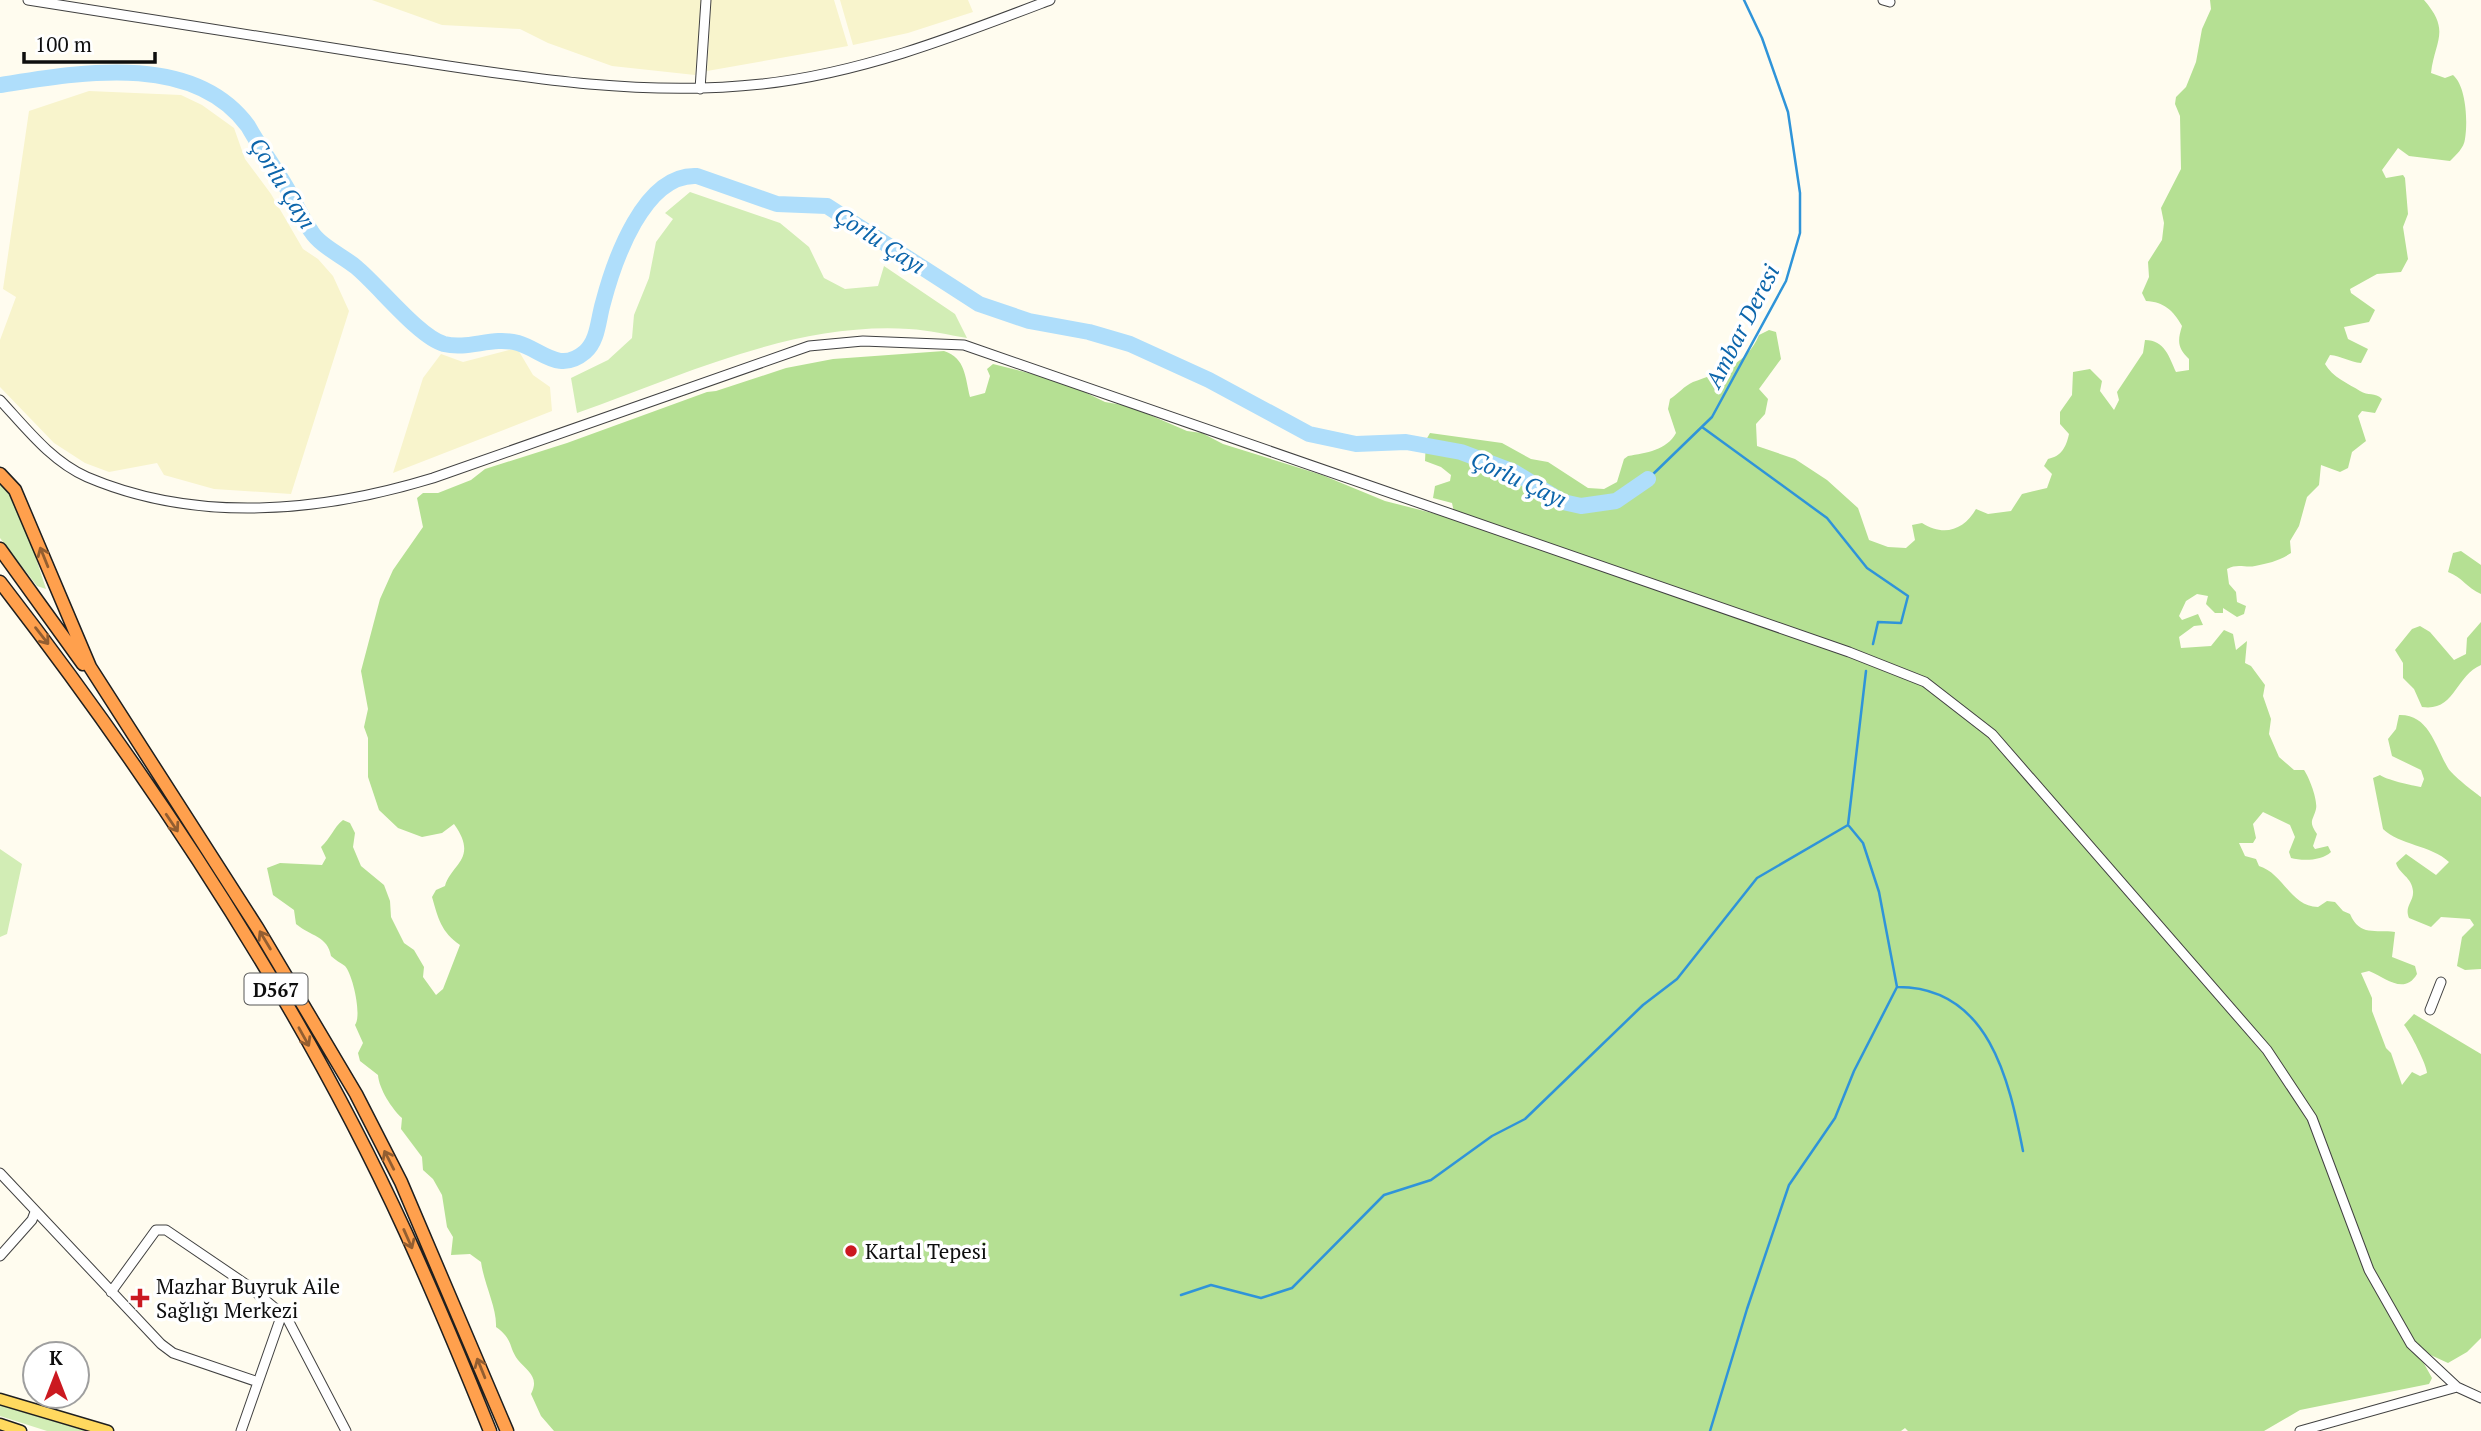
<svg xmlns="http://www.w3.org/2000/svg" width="2481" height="1431" font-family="'PT Serif',serif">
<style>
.farmland{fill:#f8f4cc}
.green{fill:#d2edb5}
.forest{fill:#b5e093}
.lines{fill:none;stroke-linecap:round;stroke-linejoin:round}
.stream{stroke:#2f94d9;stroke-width:2.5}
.river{stroke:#afdefb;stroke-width:16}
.minor-casing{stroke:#414141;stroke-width:11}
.major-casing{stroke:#1f1f1f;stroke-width:13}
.highway-casing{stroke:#1f1f1f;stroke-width:15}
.minor{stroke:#fff;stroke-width:9}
.major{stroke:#ffd95f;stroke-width:10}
.highway{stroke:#ffa04d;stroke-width:12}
.oneway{stroke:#935e31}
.poi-dot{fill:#cb1920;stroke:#fff;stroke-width:2.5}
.labels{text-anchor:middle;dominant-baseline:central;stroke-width:7;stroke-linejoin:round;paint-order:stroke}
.shield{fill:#fff;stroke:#565656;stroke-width:2}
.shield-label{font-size:19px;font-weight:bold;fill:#0e0e0e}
.poi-label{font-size:21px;fill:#0e0e0e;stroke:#fff;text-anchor:start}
.water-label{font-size:23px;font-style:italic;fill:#0c65ab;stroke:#fff}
</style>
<rect width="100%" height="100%" fill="#fffcef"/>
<path class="farmland" d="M372,0h331l-8,75 -83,-9 -64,-23 -28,-14 -78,-4z
M711,0h123l14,46 -141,25z
M840,0h128l5,12 -65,21 -55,12z
M89,91l92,4 21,10 32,23 11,31 26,35 32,55 15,10 15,17 16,35 -58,183 -77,-5 -50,-14 -7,-12 -48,9 -24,-9 -31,-20 -54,-56v-47l16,-43 -13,-8 26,-178z
M517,348l16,27 17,12 2,24 -159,62 30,-95 18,-24 22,8z"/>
<path class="green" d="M690,192l90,31 29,24 15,31 21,11 33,-3 6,-20 71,48 12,24c-19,-3 -38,-8 -58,-9 -116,-7 -225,46 -332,84l-6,-35 37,-18 24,-22 2,-23 15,-37 7,-36 17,-23 -8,-6z
M0,478l20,31 26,80 -9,-3 -37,-48z
M0,849l22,15 -15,70 -7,3z
M0,1405l86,26h-39l-47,-15z"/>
<path class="forest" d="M2210,0h214c27,31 11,40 7,73l14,5 8,-3c13,11 15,46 12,64 -1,9 -9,16 -15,22l-41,-5 -11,-8 -16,22 4,8 17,-3 2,3 3,36 -5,13 5,32 -7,13 -24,2 -27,15 1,4 24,17 -6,12 -25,5 4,12 20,10 -7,14c-11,-1 -20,-7 -31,-8l-5,9c7,13 24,20 35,27 8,5 15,1 22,8l-7,14 -13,-2 -4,5 8,25 -14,11 -4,16 -8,4 -19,-7 -2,20 -12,12 -8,29 -9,15 1,12c-12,8 -22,10 -36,13 -10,2 -17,-3 -28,3l2,15 7,8 1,10 9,4 -2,8 -7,3 -14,-9v5h-8l-9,-9 2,-8 -11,-2 -11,7 -7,15 3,4 16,-6 5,11 -9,1 -15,11 2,11 30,-2 13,-16 9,4 3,16 11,-9 -2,22 6,3 14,19 -2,11 8,23 -2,15 10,23 15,13h10c5,7 14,30 12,39 -3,12 -8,12 1,25l-4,12 2,3 13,-3 3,6c-9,9 -29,9 -40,6l-2,-6 6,-15 -5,-12 -27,-13 -10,12 3,14 -3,5h-14l6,13 11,3 3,7c24,7 32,41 59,41l9,-6 8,1 8,9 7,3c10,23 25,15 45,18l-3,25 23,9 2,8c-13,22 -32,3 -48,-3l-8,2 11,25v13l14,37 5,5 11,32 10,-13 8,4 7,-3c0,-8 -17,-41 -23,-48l10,-11 67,40v284l-14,14 -19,11 -24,-11 -2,8 10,18 -3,6 -129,26 -36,21h-356l-3,-3 -4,3h-1347l-13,-15 -10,-22c9,-17 -4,-23 -13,-34 -10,-13 -4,-20 -22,-33 1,-19 -12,-43 -15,-65l-11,-8 -19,1 2,-18 -6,-10 -5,-32 -9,-16 -10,-9 -1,-13 -21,-28 1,-11c-10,-9 -23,-29 -24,-43l-18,-14 -2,-8 5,-10 -8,-18c7,-9 -2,-50 -10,-59 -4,-3 -10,-6 -14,-10 -3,-20 -21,-20 -35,-32l-2,-14 -21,-15 -6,-27 13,-5 42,2 4,-7 -5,-11c10,-9 12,-19 22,-27l7,3 5,10 -2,14 8,19 23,19 6,16 1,16 13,26 10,7 10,17 -1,10 13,18 7,-6 17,-44c-19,-13 -22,-27 -28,-48l4,-7 9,-4c6,-22 34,-27 9,-62l-12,9 -20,4 -24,-9 -19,-18 -11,-33v-39l-4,-11 4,-18 -7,-38 19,-72 13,-29 30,-43 -6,-29 6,-5h15l33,-13 14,-11 82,-26 140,-51 9,-1 70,-23 47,-9 111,-8c22,7 21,27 26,46l15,-4 5,-17 -3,-7 6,-5 71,18 41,20 24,4 58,25 15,2 21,11 99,31 63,26 63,16 6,-5 -2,-9 -19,-5 2,-12 15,-5 1,-6 -10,-8 -16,-6 1,-21 4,-7 72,10 29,16 17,3 40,26 16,1 13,-7 7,-23 4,-3c18,-3 39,-6 48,-23l-8,-24 2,-10c8,-5 14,-13 23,-17 28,-10 54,-18 66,-47l10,-5 7,2 5,27 -22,30 9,10 -3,15 -9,10 1,22 38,13 32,21 31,28 11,32 19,7 18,1 9,-8 -3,-15 10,-2c22,14 42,7 54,-14l12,5 23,-3 11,-17 25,-6 5,-14 -8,-8 4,-7c14,-3 18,-12 21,-25l-9,-10v-12l12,-17 1,-23 17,-3 12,12 -2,10 14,19 5,-10 -2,-8 26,-39 2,-13c20,0 24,17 31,32l13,-2v-11c-11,-11 -12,-17 -7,-33 -9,-16 -18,-24 -36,-25l-4,-8 7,-16 -1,-15 14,-22 2,-17 -3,-15 20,-39 -1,-53 -5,-12 1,-7 10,-10 10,-25 6,-33 9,-20z
M2461,551l20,14v29c-14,-6 -19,-17 -33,-22l5,-19z
M2481,622v43c-26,11 -26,47 -59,42l-8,-18 -11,-11v-15l-8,-13 17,-21 8,-3 10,6 24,28 12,-6 1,-16z
M2399,715c30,-1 36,31 49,53 4,7 26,24 33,29v172l-16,1 -8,-4 5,-29 12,-12 -4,-6 -29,-2 -10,10 -22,-9c-5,-12 5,-16 4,-27 -1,-14 -14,-17 -17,-28l10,-9 30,21 13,-13c-18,-17 -50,-17 -66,-33l-10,-51 7,-3c4,4 33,11 41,12l3,-8 -3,-9 -29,-14 -4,-17 8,-10z"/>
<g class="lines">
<path class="stream" d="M1702,427l125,91 40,50 41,28 -7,27 -23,-1 -5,22
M1648,479l64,-62 74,-136 14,-48v-40l-12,-81 -26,-74 -18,-38
M1898,987c91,0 111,93 125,164
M1181,1295l30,-10 50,13 31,-10 92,-93 47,-15 61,-44 33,-17 118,-114 34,-26 80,-101 91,-53 18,-154
M1710,1431l37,-122 42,-124 46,-67 19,-47 43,-84 -18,-95 -16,-49 -14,-17"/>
<path class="river" d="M0,85c78,-12 193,-34 248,41 11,20 25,39 37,59 9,15 16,32 26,46 9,15 32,25 45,36 23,19 63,70 88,77 25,6 48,-8 74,-1 24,7 41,31 67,9 13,-11 13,-32 18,-49 11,-42 41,-130 94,-127l80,28 50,2 152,98 50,17 60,11 41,12 79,36 100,54 47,10 50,-2 55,10 53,20 49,30 18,4 35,-5 32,-22"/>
<defs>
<path id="minor" d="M28,0c118,19 237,37 355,56 125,19 252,42 379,28 100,-11 194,-48 288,-84
M1883,0l7,2
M700,89l6,-89
M0,400c26,28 51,61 87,77 110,47 235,35 346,1l376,-132 54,-5 101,4 885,307 76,30 67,52 275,316 45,68 57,152 42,74 46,43 24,11
M2430,1010l11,-28
M0,1173l161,171 12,9 85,29
M0,1256l32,-36 3,-8
M111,1292l45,-62h10l81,55 40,33 59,113
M241,1431l41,-117
M2300,1431l157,-44"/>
<path id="major" d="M0,1399l108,32
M0,1424l21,7"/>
<path id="highway" d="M0,474l15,16 75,177 168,262 98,165 45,88 106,249
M0,549l83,115
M0,582c155,201 299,418 405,649 30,66 58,133 85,200"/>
</defs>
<use href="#minor" class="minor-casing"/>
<use href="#major" class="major-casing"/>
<use href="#highway" class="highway-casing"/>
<use href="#minor" class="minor"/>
<use href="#major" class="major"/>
<use href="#highway" class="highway"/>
</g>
<defs><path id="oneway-shaft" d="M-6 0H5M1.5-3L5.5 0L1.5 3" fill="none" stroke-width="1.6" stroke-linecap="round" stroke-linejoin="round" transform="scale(1.75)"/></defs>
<g class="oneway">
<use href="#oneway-shaft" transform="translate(44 557) rotate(-112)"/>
<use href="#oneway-shaft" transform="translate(42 636) rotate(52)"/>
<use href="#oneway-shaft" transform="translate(172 823) rotate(56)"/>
<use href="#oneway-shaft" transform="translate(265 940) rotate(-121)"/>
<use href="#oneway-shaft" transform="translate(304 1037) rotate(61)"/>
<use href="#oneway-shaft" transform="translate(389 1160) rotate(-117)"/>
<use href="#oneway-shaft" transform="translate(408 1239) rotate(66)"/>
<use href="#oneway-shaft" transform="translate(481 1368) rotate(-112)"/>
</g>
<g class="poi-dot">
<circle cx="851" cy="1251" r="7"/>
<path d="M136.5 1287.5h7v7h7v7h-7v7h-7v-7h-7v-7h7z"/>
</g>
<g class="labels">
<rect class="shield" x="244.5" y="973.5" width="63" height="31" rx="5"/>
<g class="shield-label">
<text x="276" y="989">D567</text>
</g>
<g class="poi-label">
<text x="865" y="1251">Kartal Tepesi</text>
<text x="156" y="1286">Mazhar Buyruk Aile<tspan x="156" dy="24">Sağlığı Merkezi</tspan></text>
</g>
<g class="water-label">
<text transform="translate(283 183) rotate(58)">Çorlu Çayı</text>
<text transform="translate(880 240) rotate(33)">Çorlu Çayı</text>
<text transform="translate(1742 326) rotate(-63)">Ambar Deresi</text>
<text transform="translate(1519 479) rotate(25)">Çorlu Çayı</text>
</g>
</g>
<g transform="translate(56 1375)"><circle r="33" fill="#ffffff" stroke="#9f9f9f" stroke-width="2"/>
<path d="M0-5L12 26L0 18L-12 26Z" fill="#cb1920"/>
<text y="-10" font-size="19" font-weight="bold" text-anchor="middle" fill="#0e0e0e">K</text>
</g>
<path d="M24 52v10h131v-10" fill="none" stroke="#0e0e0e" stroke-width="3.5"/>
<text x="35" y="52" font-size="21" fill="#0e0e0e" stroke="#ffffff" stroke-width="5" paint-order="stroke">100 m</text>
</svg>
